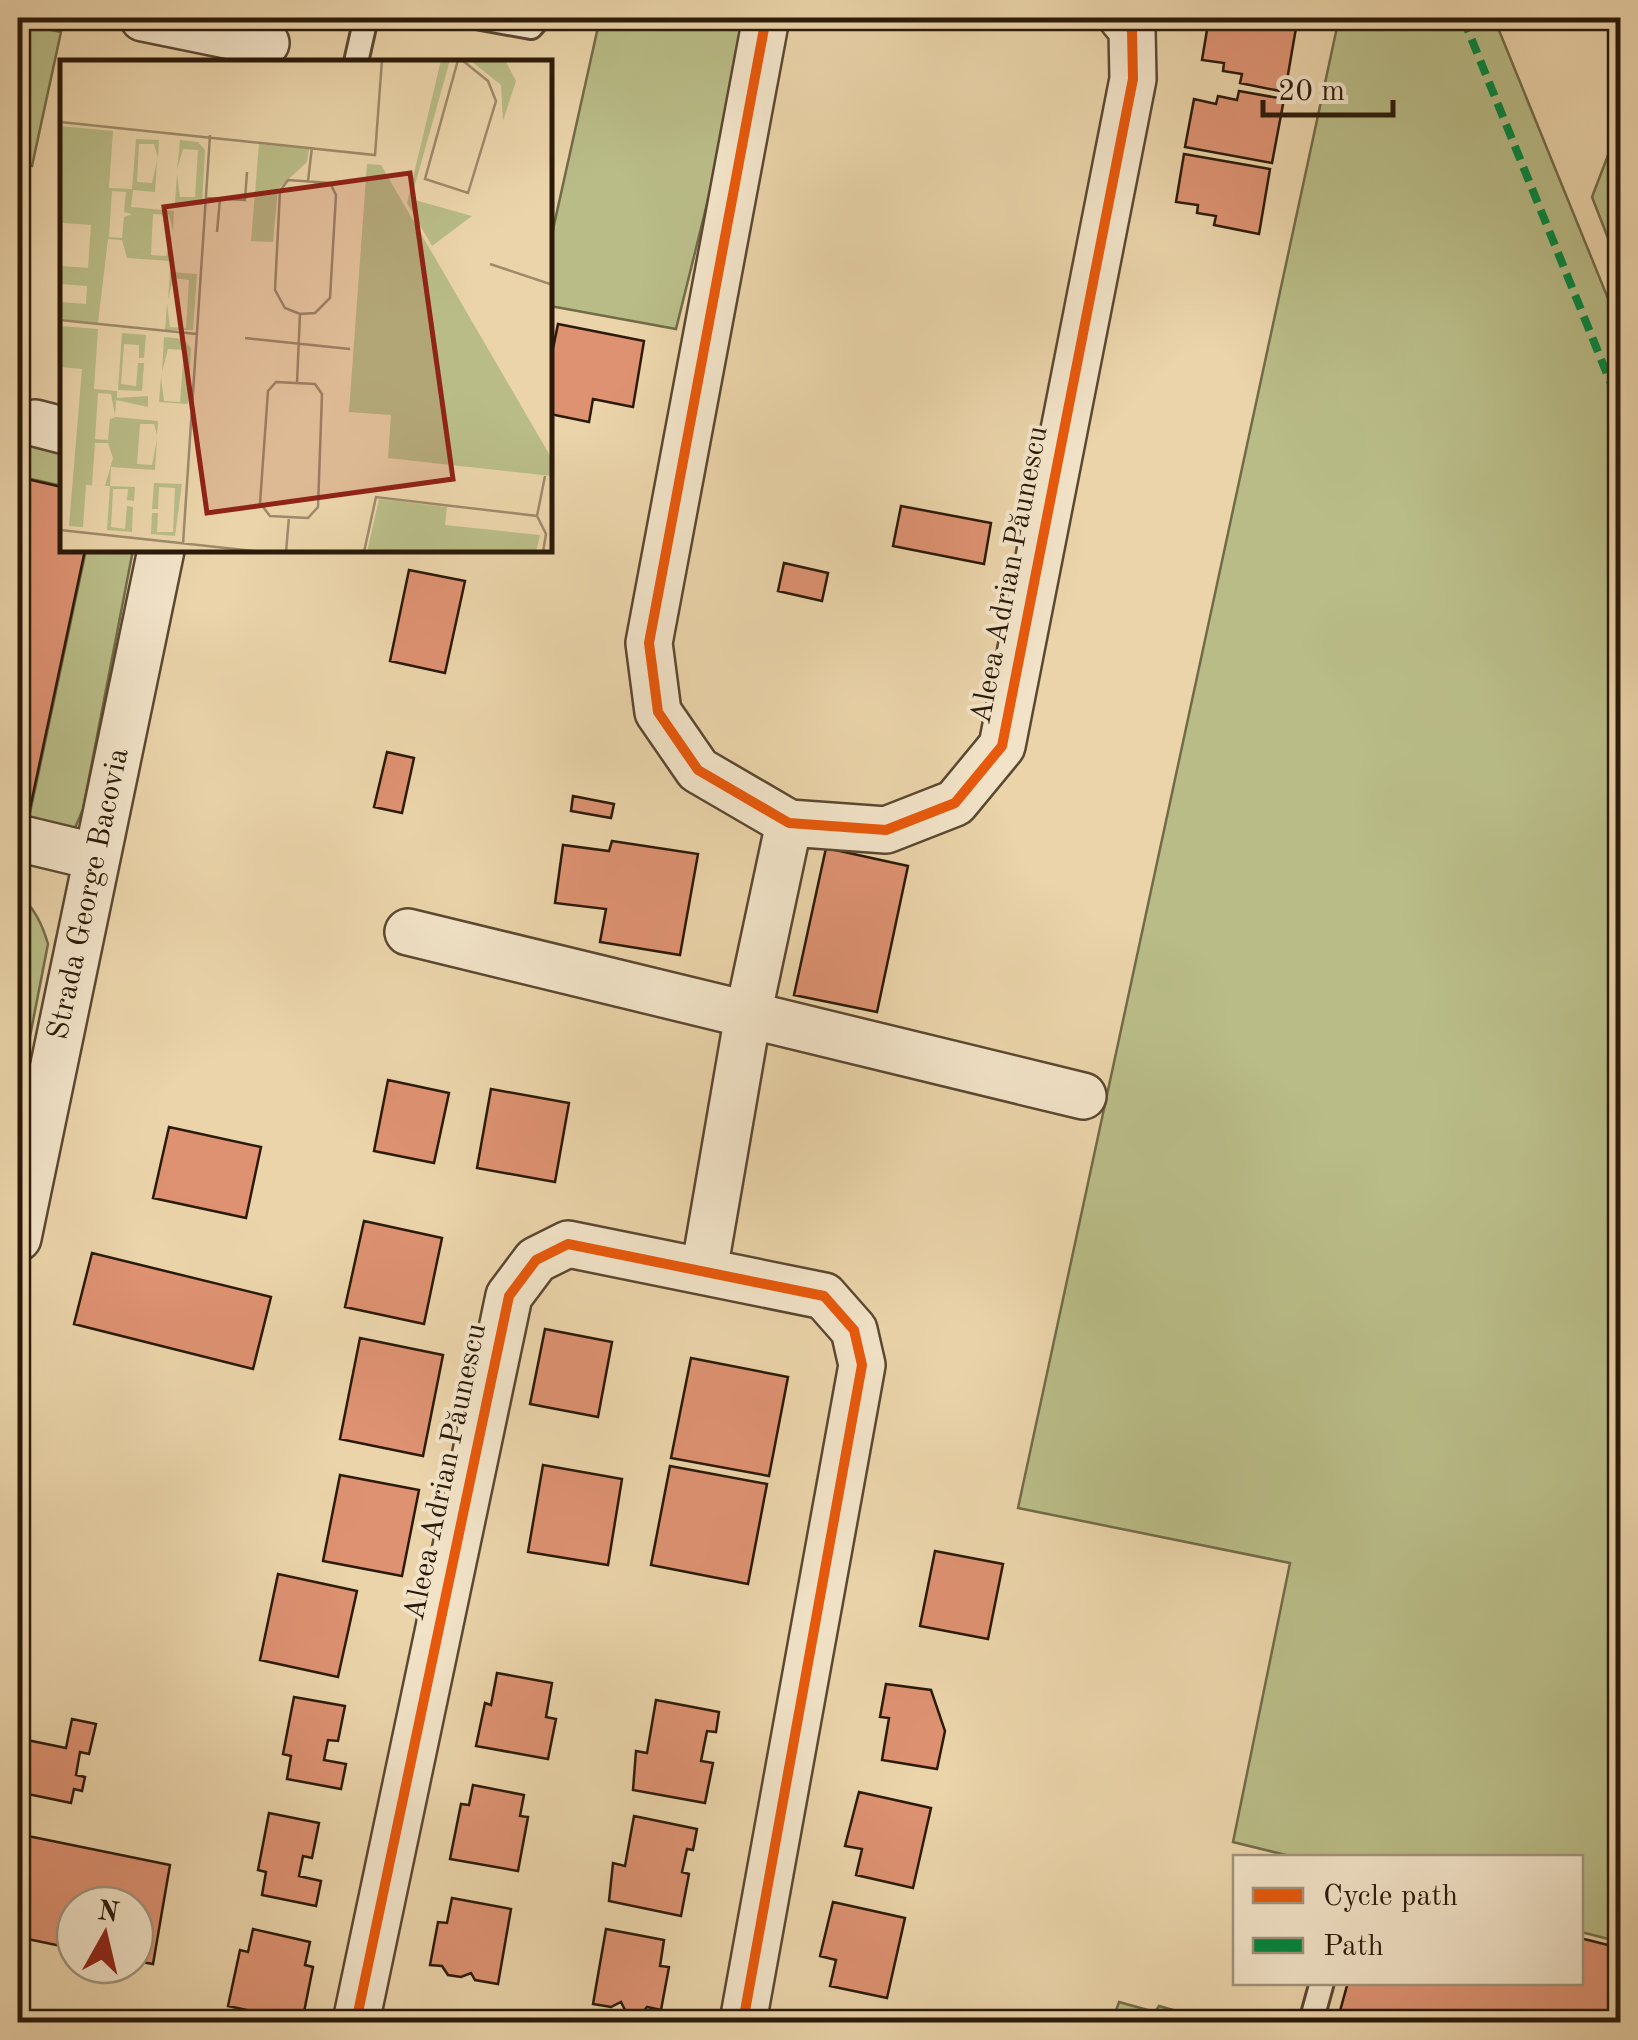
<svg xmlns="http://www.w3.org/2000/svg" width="1638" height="2040" font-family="'Old Standard TT',serif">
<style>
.green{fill:#b9bc87;stroke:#726b48;stroke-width:2.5}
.building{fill:#de9272;stroke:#2b1a09;stroke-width:2.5}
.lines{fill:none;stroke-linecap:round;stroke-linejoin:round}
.service-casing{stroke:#5b4831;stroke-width:28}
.minor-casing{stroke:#5b4831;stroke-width:50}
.service{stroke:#f2e3c8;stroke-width:22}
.minor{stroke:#f2e3c8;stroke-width:45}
.quiet{stroke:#00873e;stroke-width:8;stroke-dasharray:15 8;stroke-linecap:butt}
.cycleway-casing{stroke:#f2e3c8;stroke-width:16}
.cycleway{stroke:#e8590c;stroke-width:10}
.labels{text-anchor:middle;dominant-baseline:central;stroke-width:8;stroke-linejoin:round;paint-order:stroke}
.street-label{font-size:30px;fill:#2b1a09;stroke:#f2e3c8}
.inset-road{fill:none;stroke:#9e8a6a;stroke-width:2.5}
.view{fill:#8f2418;fill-opacity:0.15;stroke:#8f2418;stroke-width:5}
.inset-edge{fill:none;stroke:#2b1a09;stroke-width:5}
</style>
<rect width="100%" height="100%" fill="#ebd4aa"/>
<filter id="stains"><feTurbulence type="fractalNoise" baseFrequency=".002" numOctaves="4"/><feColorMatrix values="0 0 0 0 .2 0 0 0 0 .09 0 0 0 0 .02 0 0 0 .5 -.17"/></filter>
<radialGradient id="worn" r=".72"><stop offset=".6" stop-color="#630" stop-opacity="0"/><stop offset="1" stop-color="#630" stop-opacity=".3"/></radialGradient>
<path class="green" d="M600,18h153l-77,311 -126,-23v-63z
M1339,18h155l126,310v1614l-39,-10 -1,-74 -286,-1 -61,-15 57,-279 -272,-55z
M18,23l43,9 -29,134 -14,-4v-61l10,-46 -10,-3z
M1620,124v38l-4,12 4,2v93l-28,-72z
M18,440l44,10v36l-44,-10z
M86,550h47l-50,259 -8,19 -25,11 -32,-8v-19l12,1z
M18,893c16,15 24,30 30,51l-30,154z
M1119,2002l36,10 4,-6 56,16h-103z"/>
<path class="building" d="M1209,18h31l56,10 -11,64 -45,-9 2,-9 -19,-3 1,-8 -22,-3z
M1239,91l45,8 -12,64 -87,-16 9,-48 22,5 2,-8 19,4z
M1184,154l86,15 -11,65 -45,-9 2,-9 -19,-3 1,-8 -22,-3z
M558,324l86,17 -11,66 -40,-8 -4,23 -39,-8v-51z
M18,477l44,10v63h23l-56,263 -11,-2z
M901,506l90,17 -7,41 -91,-18z
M784,563l44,10 -6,28 -44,-10z
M409,570l56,11 -20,92 -55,-12z
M387,752l27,6 -12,55 -28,-6z
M573,796l41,8 -3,14 -40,-7z
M612,841l86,13 -18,101 -80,-13 6,-33 -51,-6 8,-58 46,6z
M826,848l82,18 -31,146 -83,-17z
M388,1080l61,13 -15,70 -60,-12z
M491,1089l78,14 -14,79 -78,-14z
M169,1127l92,20 -15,71 -93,-20z
M364,1221l78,17 -18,86 -79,-17z
M92,1253l179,44 -18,72 -179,-45z
M545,1329l67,13 -14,75 -68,-13z
M360,1338l83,17 -20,101 -83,-17z
M691,1358l97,19 -19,99 -98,-18z
M543,1465l79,14 -14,86 -80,-13z
M670,1466l97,18 -19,100 -97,-19z
M340,1475l79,15 -17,86 -79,-15z
M935,1551l68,13 -15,75 -68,-13z
M278,1574l79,17 -19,86 -78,-17z
M497,1673l55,10 -6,34 10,2 -8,40 -72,-13 9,-43 6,2z
M886,1684l45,6 14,41 -8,38 -55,-9 7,-42 -9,-1z
M294,1697l51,9 -7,35 -10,-1 -4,20 22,4 -5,25 -54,-10 4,-23 -8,-2z
M656,1700l63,12 -3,20 -9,-1 -6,30 12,2 -8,40 -72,-13 3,-39 11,2z
M72,1719l24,5 -7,30 -9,-2 -4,23 9,2 -3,14 -8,-2 -3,14 -53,-11v-64l6,2 -2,9 44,9z
M473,1785l51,10 -4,21 8,1 -10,54 -68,-12 11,-55 8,1z
M859,1792l72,16 -18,80 -57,-13 6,-26 -17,-3z
M269,1813l50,10 -7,35 -9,-2 -4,20 22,5 -5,25 -54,-11 4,-23 -8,-2z
M634,1816l63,13 -4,21 -6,-1 -5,23 7,2 -8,42 -72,-15 4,-38 12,3z
M18,1834l152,31 -17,99 -18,-3v-56h-60v44l-57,-12z
M452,1898l59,11 -13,75 -23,-4 -4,-7 -10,4 -13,-2 -6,-9 -12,-1 8,-43 9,1z
M833,1902l72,16 -18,80 -57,-12 6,-26 -16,-4z
M253,1929l57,13 -5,23 8,2 -11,55 -74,-16 12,-56 8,2z
M606,1929l58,11 -4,26 9,1 -8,43 -14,-3 -6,8 -15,-3 -5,-10 -10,5 -18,-3z
M1580,1938l40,10v74h-283l11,-40h232z
M430,2013l55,9h-57z"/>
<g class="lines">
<defs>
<path id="service" d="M481,18l50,9 8,-9
M356,62l10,-44
M1311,2022l11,-40"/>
<path id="minor" d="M143,18l123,25
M766,18l-117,625 9,69 40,58 91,53 97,7 69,-27 47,-57 131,-667 -1,-49 -10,-12
M35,423l27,7
M18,838l79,19
M408,932l675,164
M18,1238l143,-688
M704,1271l44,-256 41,-192
M356,2022l153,-726 27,-36 32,-16 256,52 30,34 8,35 -119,657"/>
</defs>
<use href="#service" class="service-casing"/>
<use href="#minor" class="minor-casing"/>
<use href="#service" class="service"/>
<use href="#minor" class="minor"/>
<path class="quiet" d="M1463,18l157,388"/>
<defs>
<path id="cycleway" d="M766,18l-117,625 9,69 40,58 91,53 97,7 69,-27 47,-57 131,-667 -1,-49 -10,-12
M356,2022l153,-726 27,-36 32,-16 256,52 30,34 8,35 -119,657"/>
</defs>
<use href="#cycleway" class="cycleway-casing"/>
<use href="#cycleway" class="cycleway"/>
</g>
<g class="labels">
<g class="street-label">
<text transform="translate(1010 575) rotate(-79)">Aleea Adrian Păunescu</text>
<text transform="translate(89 894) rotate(-78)">Strada George Bacovia</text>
<text transform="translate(446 1472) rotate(-78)">Aleea Adrian Păunescu</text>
</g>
</g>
<g transform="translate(60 60)">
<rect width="492" height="492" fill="#ebd4aa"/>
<path d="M381,0h9l-39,139 61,17 -40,30 -25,-43zM410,0h35l11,21 -13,40 -2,-36zM0,66l53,5 -4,57 23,1 4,-50 23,1 -1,18 -4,-14h-15l-2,38 15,1 5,-22 -2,31 -22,-2 -2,17 43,4 -1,20 -4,-16 -16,-1 -2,41 15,1 6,-21 -2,26 -43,-3 -5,-18 -14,-1 -10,84 -38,-4v-17l26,2 1,-18 -27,-2zM52,131l14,1 -2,20 8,2 -8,3 -2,21 -13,-1zM3,163l28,2 -3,43 -27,-2zM120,80l18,2 7,8 -3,55 -27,-2 2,-29 3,23h15l3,-47 -15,-1 -6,21zM199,84l50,5 -2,13 -29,27 -5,53 -22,-1zM307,104l14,1 171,294v17l-164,-18 3,-43 -42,-3zM110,212l27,2 -4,56h-28l2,-26 3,23 16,1 3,-48 -16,-2 -5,22zM0,266l38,3 -4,60 23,2v7l31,-2v11l-32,-7 -1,15 -4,-21 -13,-1 -3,46 13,1 2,-21 6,-2 42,4 -1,14 -3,-11h-14l-3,40 15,1 5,-26 -2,31 -44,-3 -1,19 25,1 -1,14 -7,-1 1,-11h-15l-2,38 14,2 2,-23 6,1 -1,25 -25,-2 3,-44 -24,-1 -3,42 -14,-1 13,-157 -22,-2zM35,383h13l5,15 -8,28 -13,-1zM62,273l24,2 -2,23h-5v-13l-15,-1 -3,40 15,2 2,-23h6l-2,28 -24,-1zM104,277l19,2 8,9 -3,56 -29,-2 2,-25 3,24 16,1 4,-52 -16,-1 -6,23zM94,423l28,1 -7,52 -24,-2 1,-21h6l-1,19h16l2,-44 -16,-1 -1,22h-6zM319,439l68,8 -2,18 95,10 -4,17h-169z" fill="#b9bc87" fill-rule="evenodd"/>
<path class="inset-road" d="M398,0l-33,119 43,14 28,-92 -8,-20 -26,-21M0,62l315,33 7,-95M248,121l4,-34M146,138l39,2 2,-28M157,172l3,-33M430,204l63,21M0,260l137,14M185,278l105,11M216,322l39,2 7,10 -4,113 -10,11 -38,-2 -10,-13 8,-112zM237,323l3,-69 15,-1 15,-15 6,-103 -6,-12 -42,-3 -8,11 -5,99 10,18 15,6M477,456l8,-40M0,470l203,22M123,484l27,-409M226,492l3,-35M304,492l12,-55 161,19 9,18 -3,18"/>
<path class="view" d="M350,113l43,306 -246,34 -43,-306z"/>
<rect width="492" height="492" class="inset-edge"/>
</g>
<rect width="1638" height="2040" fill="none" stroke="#ebd4aa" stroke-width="60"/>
<rect x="20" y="20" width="1598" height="2000" fill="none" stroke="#2b1a09" stroke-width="5"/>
<rect x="30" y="30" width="1578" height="1980" fill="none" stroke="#2b1a09" stroke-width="2.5"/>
<rect x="1233" y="1855" width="350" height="130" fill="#f2e3c8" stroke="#a2937c" stroke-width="2.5"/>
<rect x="1253" y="1888" width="50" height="15" fill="#e8590c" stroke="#a2937c" stroke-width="2.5"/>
<text x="1323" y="1905" font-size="30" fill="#2b1a09">Cycle path</text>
<rect x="1253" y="1938" width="50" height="15" fill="#00873e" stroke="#a2937c" stroke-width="2.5"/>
<text x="1323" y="1955" font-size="30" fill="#2b1a09">Path</text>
<g transform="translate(105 1935) rotate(8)"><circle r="48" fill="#f2e3c8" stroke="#a2937c" stroke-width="2.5"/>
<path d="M0-8L18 38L0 25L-18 38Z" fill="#8f2418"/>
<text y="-15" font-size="28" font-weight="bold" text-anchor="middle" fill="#2b1a09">N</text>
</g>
<path d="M1263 100v15h130v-15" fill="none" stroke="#2b1a09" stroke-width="5"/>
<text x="1278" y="100" font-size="30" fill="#2b1a09" stroke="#f2e3c8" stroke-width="8" paint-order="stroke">20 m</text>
<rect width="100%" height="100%" filter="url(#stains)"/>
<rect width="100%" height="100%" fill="url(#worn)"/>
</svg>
